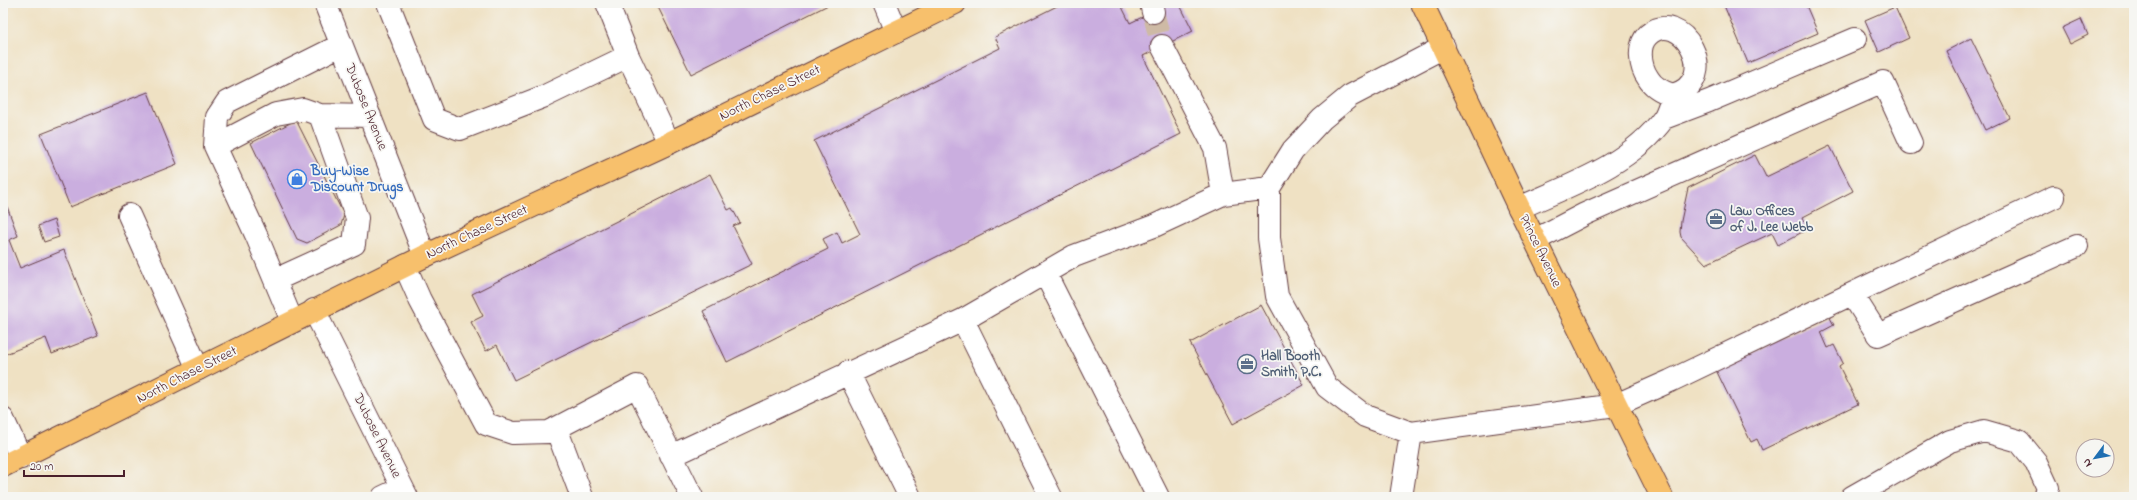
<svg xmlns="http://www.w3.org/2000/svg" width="2137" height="500" font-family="'Indie Flower',sans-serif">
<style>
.building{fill:#caaedf}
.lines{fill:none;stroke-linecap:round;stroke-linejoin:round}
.minor-tunnel{stroke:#cebaa5;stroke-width:22;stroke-dasharray:22 11;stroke-linecap:butt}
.minor-casing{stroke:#633c42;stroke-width:24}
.major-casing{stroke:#633c42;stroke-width:24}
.minor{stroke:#fff;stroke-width:22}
.major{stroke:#f7c06c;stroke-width:22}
.labels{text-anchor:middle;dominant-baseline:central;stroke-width:3.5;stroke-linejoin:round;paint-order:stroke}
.street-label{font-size:14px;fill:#4a1f2b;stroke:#f6f6f2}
.shop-label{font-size:14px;font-weight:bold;fill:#366cbe;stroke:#f6f6f2;text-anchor:start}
.service-label{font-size:14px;font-weight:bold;fill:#4e5e75;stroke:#f6f6f2;text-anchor:start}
</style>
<rect width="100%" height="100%" fill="#f6f6f2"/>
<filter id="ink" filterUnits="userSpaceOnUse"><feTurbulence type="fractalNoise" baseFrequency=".025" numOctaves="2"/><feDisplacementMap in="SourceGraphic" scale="8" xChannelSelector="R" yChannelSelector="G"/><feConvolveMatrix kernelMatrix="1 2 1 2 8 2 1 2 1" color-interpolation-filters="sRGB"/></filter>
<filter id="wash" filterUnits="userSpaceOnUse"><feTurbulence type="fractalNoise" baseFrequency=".012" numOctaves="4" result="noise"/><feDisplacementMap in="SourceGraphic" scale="16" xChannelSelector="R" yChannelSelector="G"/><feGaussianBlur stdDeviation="0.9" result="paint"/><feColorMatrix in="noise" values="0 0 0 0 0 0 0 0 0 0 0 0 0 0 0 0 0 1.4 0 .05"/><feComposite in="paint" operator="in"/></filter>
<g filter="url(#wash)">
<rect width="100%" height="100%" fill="#efe1c3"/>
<g id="blocks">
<path class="building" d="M656,3h176l-141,71z
M1063,3h57l10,20 41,-20h8l14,28 -50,25 38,78 -454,228 -24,-51 125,-62 -5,-10 14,-7 5,11 18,-9 -46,-93 186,-93 -5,-11z
M1723,3h82l13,30 -70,30z
M1895,7l14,31 -30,14 -14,-32z
M2081,19l7,16 -18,9 -8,-16z
M1971,38l39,80 -25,12 -39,-79z
M148,92l29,72 -107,43 -29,-73z
M296,120l48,95 -3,10 -34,18 -10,-4 -46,-96z
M1830,146l23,45 -50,26 5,12 -30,16 -6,-12 -66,31 -25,-27 -1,-5 1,-11 7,-33 67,-33 11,22z
M710,174l18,36 4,-2 8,15 -7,3 19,38 -238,116 -17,-35 -11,6 -15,-29 12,-6 -11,-22z
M3,196l15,40 -9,4 11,28 44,-18 34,86 -46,18 -6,-16 -43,17z
M54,220l5,17 -15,5 -6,-16z
M1261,305l43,80 -71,39 -43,-81z
M1829,316l5,9 -13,7 7,16 6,-3 9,18 -4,3 19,38 -96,46 -5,-11 -6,3 -35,-72z"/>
</g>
</g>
<g filter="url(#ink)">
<use href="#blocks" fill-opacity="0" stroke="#633c42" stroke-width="1"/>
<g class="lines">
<path class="minor-tunnel" d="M1153,12l9,34"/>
<defs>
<path id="minor" d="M325,3l100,253
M388,3l46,116 26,10 85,-33 83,-40 -21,-53
M884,3l12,29
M1151,3l2,9
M1162,46l53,102 8,46
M1444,47l-94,49 -28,23 -29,31 -24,38v50l8,58 50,91 38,29 46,17 205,-28 54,-24 384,-184
M628,56l41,87
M1664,118l45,-17 146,-62
M215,146l61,-32 27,-5 17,6 50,1
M1519,208c51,-23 111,-43 145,-90 4,-6 6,-15 9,-23 51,-15 8,-90 -25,-60 -11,10 -8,32 0,43 5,9 15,14 25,17
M129,215l69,154
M1535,240l50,-26 298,-132 28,61
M405,266l15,34 66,124 27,9 36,-1 88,-46 55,111
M1045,273l113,224
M275,280l79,-36 3,-26 -37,-103
M1852,294l26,41 199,-89
M314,310l93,187
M292,321l-35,-84 -42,-91 2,-29 10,-15 114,-57
M848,372l62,125
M3,419l18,39
M556,428l26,69
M671,456l292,-136
M383,497l19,-9
M1051,497l-88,-177 111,-64 80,-30 69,-32 46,-6
M1401,497l10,-64
M1852,497l98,-56 34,-10 35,10 17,21 12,26 -3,9"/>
<path id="major" d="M1422,3l97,205 143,289
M3,466l422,-210 244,-113 286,-140"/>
</defs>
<use href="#minor" class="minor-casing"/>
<use href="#major" class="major-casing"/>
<use href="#minor" class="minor"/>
<use href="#major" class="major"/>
</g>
</g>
<defs>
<symbol id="shop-ring" viewBox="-11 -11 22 22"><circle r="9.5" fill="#f6f6f2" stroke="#3f7fe0" stroke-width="1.5"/><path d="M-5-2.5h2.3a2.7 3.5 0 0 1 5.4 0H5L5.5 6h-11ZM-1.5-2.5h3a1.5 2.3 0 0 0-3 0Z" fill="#3f7fe0"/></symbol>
<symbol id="office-ring" viewBox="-11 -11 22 22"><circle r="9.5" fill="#f6f6f2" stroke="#5c6f8a" stroke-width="1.5"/><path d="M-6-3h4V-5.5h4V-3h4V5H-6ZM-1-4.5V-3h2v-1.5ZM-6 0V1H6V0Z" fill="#5c6f8a"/></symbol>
</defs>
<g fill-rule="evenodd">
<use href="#shop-ring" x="286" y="168" width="22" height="22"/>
<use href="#office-ring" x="1705" y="208" width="22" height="22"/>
<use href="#office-ring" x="1236" y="353" width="22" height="22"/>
</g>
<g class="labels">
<g class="street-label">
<text transform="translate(770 93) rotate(-26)">North Chase Street</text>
<text transform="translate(366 107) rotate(68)">Dubose Avenue</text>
<text transform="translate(477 232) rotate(-25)">North Chase Street</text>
<text transform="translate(1540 251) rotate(64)">Prince Avenue</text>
<text transform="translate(187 375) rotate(-27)">North Chase Street</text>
<text transform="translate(377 436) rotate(64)">Dubose Avenue</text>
</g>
<g class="shop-label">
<text x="311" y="171">Buy-Wise<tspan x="311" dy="16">Discount Drugs</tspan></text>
</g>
<g class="service-label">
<text x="1730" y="211">Law Offices<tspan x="1730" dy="16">of J. Lee Webb</tspan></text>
<text x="1261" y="356">Hall Booth<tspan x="1261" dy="16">Smith, P.C.</tspan></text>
</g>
</g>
<rect width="2137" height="500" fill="none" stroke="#f6f6f2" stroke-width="16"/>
<g transform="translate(2095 458) rotate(238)"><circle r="19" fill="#f6f6f2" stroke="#b1a0a2"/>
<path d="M0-3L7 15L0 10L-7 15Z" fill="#1f6fb2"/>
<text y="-6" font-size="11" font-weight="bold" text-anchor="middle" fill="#4a1f2b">N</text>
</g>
<path d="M24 470v6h100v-6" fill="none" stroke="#4a1f2b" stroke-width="2"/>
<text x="30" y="470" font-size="12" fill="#4a1f2b" stroke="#f6f6f2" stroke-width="3" paint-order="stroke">20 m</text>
</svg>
